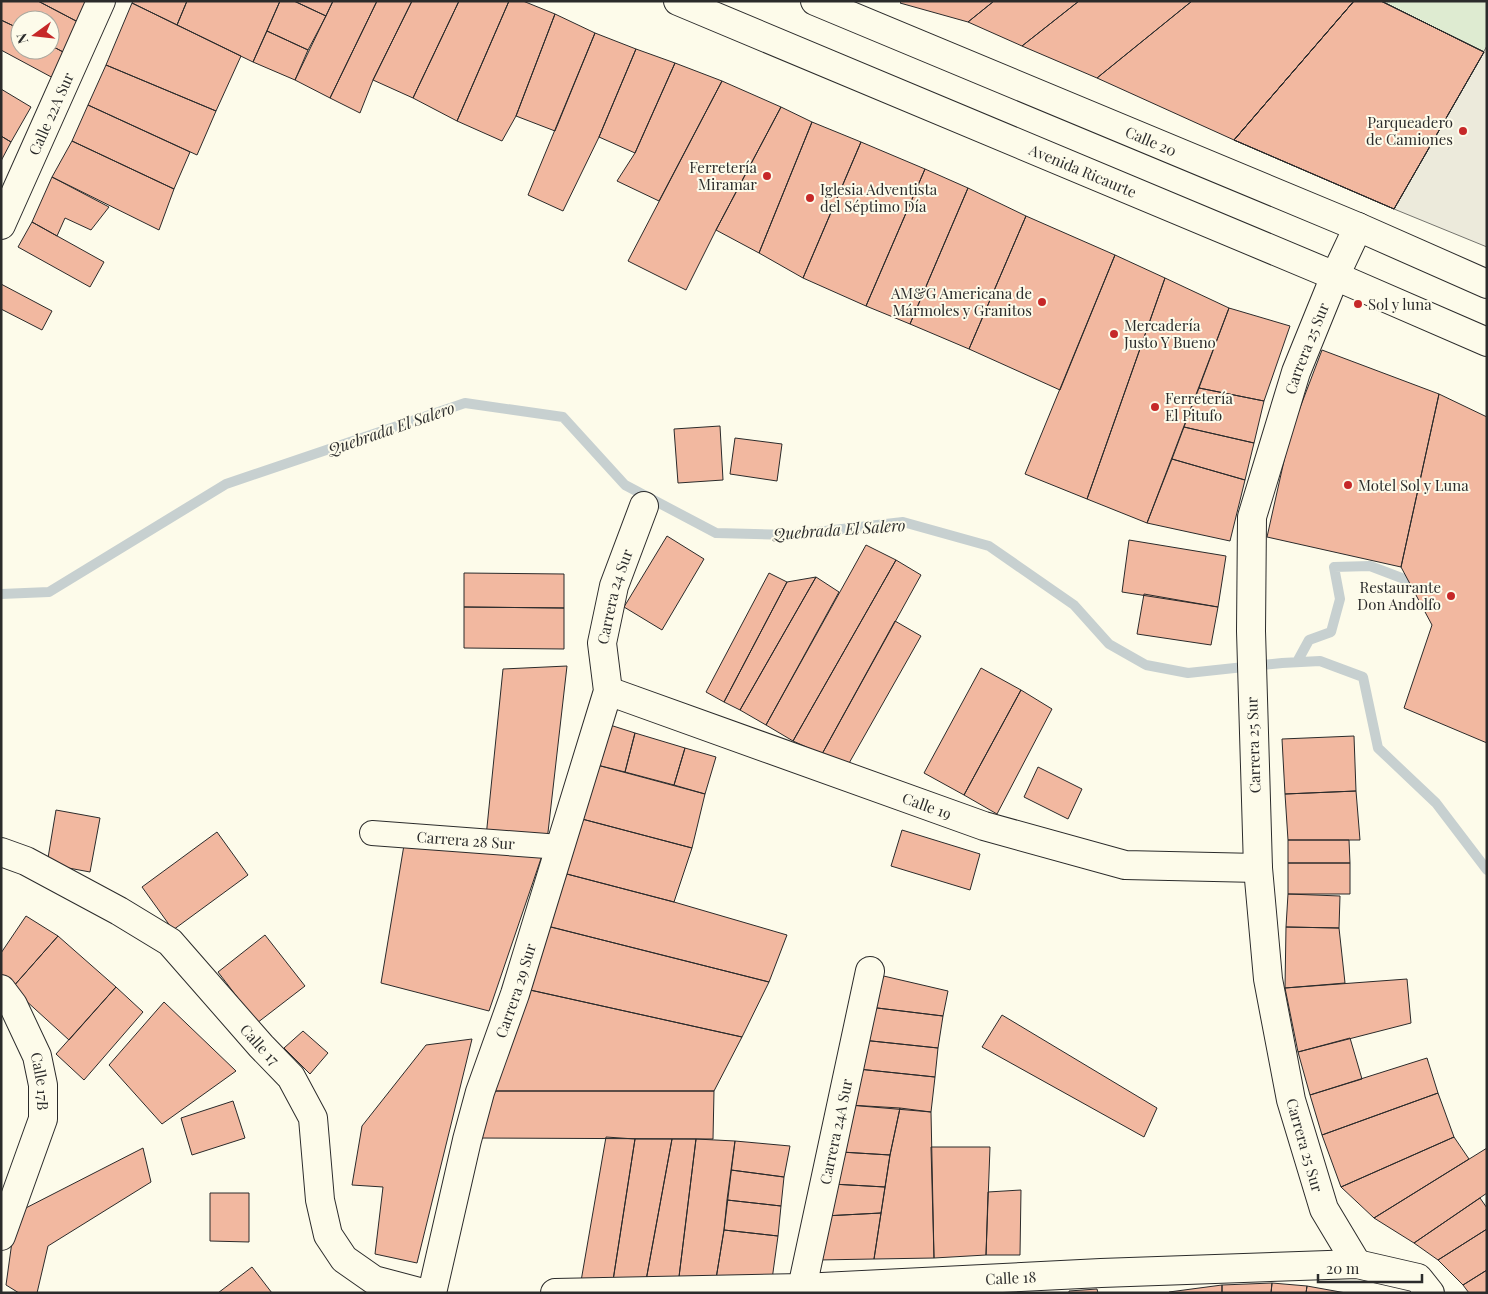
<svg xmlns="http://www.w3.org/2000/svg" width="1488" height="1294" font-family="'Playfair Display',serif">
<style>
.green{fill:#deebd1;stroke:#74746e}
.parking{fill:#eceadb;stroke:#74746e}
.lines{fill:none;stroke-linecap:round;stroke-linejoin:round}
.stream{stroke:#c7d0d0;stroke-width:10}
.building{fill:#f2b8a0;stroke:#2b2b2b}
.pedestrian-casing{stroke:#2b2b2b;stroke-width:26}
.minor-casing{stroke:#2b2b2b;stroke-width:30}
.primary-casing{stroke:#2b2b2b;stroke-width:30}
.pedestrian{stroke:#fdfbea;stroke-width:24}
.minor{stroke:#fdfbea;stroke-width:28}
.primary{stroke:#fdfbea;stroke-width:28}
.poi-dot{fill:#c62828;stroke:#fdfbea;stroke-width:2}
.labels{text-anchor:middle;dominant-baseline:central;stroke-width:4;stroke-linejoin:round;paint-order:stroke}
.street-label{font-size:15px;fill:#2b2b2b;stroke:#fdfbea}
.poi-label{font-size:15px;fill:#2b2b2b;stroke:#fdfbea;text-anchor:start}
.water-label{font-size:16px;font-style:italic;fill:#2b2b2b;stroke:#fdfbea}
</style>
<rect width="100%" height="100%" fill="#fdfbea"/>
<path class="green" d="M1381,1h106v45l-3,6z"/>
<path class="parking" d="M1487,46v201l-93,-38z"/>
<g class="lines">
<path class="stream" d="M1,594l48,-2 177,-108 239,-81 98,14 62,68 91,48 74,2 113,-13 86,24 85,59 35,39 37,21 42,8 94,-10 38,-2 43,16 15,71 58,55 51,67
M1297,662l12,-22 22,-8 9,-33 -6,-32 36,-1 50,19"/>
</g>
<path class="building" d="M1,1h37l40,21 -13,31 -15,-8v-25h-30v9l-19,-9z
M38,1h49l-9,21z
M133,1h54l-10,24 -45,-22z
M187,1h93l-27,61 -76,-37z
M280,1h14l32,15 -18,34 -41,-19z
M294,1h39l-7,15z
M333,1h44l-47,97 -35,-18z
M377,1h35l-39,79 -13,33 -30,-15z
M412,1h47l-46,97 -40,-18z
M459,1h50l-52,120 -44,-23z
M509,1h14l32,13 -39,102 -14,25 -45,-20z
M902,1h92l-26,21 -68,-19z
M994,1h85l-57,45 -54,-24z
M1079,1h113l-95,77 -75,-32z
M1192,1h162l-120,139 -137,-62z
M1354,1h27l103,51 -90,157 -160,-69z
M1354,1h27l103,51 -90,157 -160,-69z
M1354,1h27l103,51 -90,157 -160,-69z
M132,3l109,53 -25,55 -110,-46z
M555,14l40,19 -40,98 -39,-15z
M1,20l19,9v21h30v-5l15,8 -10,26 -54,-29z
M267,31l41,19 -13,30 -42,-18z
M595,33l41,16 -37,88 -36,74 -35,-16z
M636,49l39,14 -40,90 -36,-16z
M675,63l47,18 -63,120 -42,-20 18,-28z
M106,65l110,46 -19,44 -109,-50z
M722,81l59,26 -65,123 -30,60 -58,-29z
M1,89l30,18 -20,35 -10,-6z
M88,105l102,47 -16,37 -102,-48z
M781,107l31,15 -53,131 -43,-23z
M812,122l49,20 -58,136 -44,-25z
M1,136l10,6 -10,19z
M72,141l102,48 -15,41 -107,-53z
M861,142l64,27 -59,137 -63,-28z
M925,169l43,19 -58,136 -44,-18z
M52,177l57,30 -18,23 -26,-12 -8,18 -25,-14z
M968,188l58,28 -57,133 -59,-25z
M1026,216l89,39 -55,135 -91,-41z
M32,222l72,40 -14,25 -72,-40z
M1115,255l50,23 -78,221 -62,-25z
M1165,278l64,30 -82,215 -60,-24z
M1,284l51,27 -10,19 -41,-21z
M1229,308l61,18 -26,75 -65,-13z
M1322,350l117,44 -38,173 -134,-30 23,-103z
M1199,388l65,13 -10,42 -70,-16z
M1439,394l48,23v326l-83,-35 28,-83 -31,-58z
M720,426l3,54 -45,3 -4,-54z
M1184,427l70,16 -9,37 -73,-21z
M735,438l47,6 -5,37 -47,-7z
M1172,459l73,21 -15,61 -83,-18z
M667,536l37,23 -42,71 -38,-23z
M1129,540l97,16 -8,51 -96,-15z
M866,545l30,15 -103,181 -27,-16z
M896,560l25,15 -99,179 -29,-13z
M464,573l100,1v34l-100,-1z
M769,573l18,9 -63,120 -18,-10z
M816,577l23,15 -73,133 -26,-15z
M816,577l-76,133 -16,-8 63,-120z
M1144,594l74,13 -7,38 -74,-11z
M464,607l100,1v41l-100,-1z
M895,621l26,15 -73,129 -26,-11z
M567,666l-20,175 -61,-4 17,-168z
M981,668l40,22 -57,105 -40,-22z
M1021,690l31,19 -55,105 -33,-19z
M610,725l25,8 -10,39 -28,-7z
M635,733l50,15 -11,37 -49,-13z
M1354,736l2,55 -71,3 -3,-55z
M685,748l31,9 -11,37 -31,-9z
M597,765l108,29 -13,54 -110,-29z
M1038,767l44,22 -14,30 -44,-22z
M1356,791l4,49h-72l-3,-46z
M56,810l44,8 -10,54 -43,-8z
M582,819l110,29 -18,54 -111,-29z
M902,830l78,24 -10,36 -79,-24z
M217,832l31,43 -75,55 -31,-43z
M406,833l141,8 -58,170 -108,-28z
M1288,840h61l1,23h-62z
M1288,863h62v31h-62z
M563,873l111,29 113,33 -18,47 -222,-56z
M1288,894l52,2 -1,32 -53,-1z
M26,916l32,20 -46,52 -11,-13v-22z
M547,926l222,56 -27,55 -212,-47z
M1286,927l53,1 6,55 -60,5z
M265,935l40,51 -48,37 -39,-51z
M58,936l58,51 -47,53 -57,-52z
M875,974l73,17 -5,25 -74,-9z
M1407,979l4,44 -113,29 -13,-64z
M116,987l27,25 -59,68 -28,-26z
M530,990l212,47 -28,54h-226z
M164,1002l72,69 -74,53 -53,-59z
M869,1007l74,9 -5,32 -76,-8z
M1002,1015l155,93 -13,29 -162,-90z
M303,1031l25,22 -18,21 -26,-26z
M1350,1038l12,41 -52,16 -12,-43z
M472,1039l-55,224 -42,-9 8,-67 -31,-2 10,-59 64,-81z
M862,1040l76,8 -3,29 -77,-8z
M1427,1058l11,35 -116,42 -12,-40z
M858,1069l77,8 -4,35 -82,-7z
M488,1091h226l-1,48 -237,-1z
M1438,1093l16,44 -113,50 -19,-52z
M233,1101l12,37 -53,17 -11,-37z
M849,1105l51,3 -10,47 -49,-3z
M900,1108l31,4 3,146 -60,1 16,-104z
M606,1137l29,2 -23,148h-32z
M1454,1137l15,22 -95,59 -33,-31z
M635,1139h37l-27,147 -33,1z
M672,1139h24l-18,146 -33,1z
M696,1139l39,2 -11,89 -9,55h-37z
M735,1141l55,5 -6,31 -53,-7z
M931,1147h59l-4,108 -52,3z
M143,1148l8,34 -103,64 -11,47h-18l-13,-8 10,-72z
M1487,1148v45l-73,50 -40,-25z
M841,1152l49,3 -5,32 -53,-3z
M731,1170l53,7 -3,29 -54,-6z
M832,1184l53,3 -4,26 -57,3z
M1021,1190l-1,65h-34l2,-63z
M210,1193h39v49l-39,-1z
M1480,1198l7,10v21l-49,31 -24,-17z
M727,1200l54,6 -3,30 -54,-6z
M881,1213l-7,46 -56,1 6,-44z
M1487,1229v41l-24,15 -25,-25z
M724,1230l54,6 -7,51 -56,-2z
M252,1267l20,26h-54z
M1487,1270v23h-18l-6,-8z
M1272,1283l35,3 -1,7h-35z
M1272,1283l-1,10h-49v-8z
M1222,1285v8h-53v-1z
M1307,1286l39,7h-40z
M1097,1289l1,4h-29v-2z"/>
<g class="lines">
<defs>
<g id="pedestrian">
<path id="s1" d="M372,833l188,14"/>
</g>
<g id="minor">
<path id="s2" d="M1,225l100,-224"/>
<path id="s3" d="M608,691l376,135 141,39 133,3"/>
<path id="s4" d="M1,852l25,9 93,50 51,31 91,104 30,31 22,41 7,82 8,35 16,24 30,21 49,13"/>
<path id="s5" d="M1,989l12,16 24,51 6,29v34l-42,117"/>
<path id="s6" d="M1357,1264l-33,-55 -33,-109 -23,-121 -10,-111 -7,-237 1,-114 44,-145 39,-96 23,-49"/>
<path id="s7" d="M432,1293l35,-153 13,-48 35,-98 93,-303 -6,-48 12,-57 30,-80"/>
<path id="s8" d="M555,1293l247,-5 299,-15 256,-9 61,14 12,15"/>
<path id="s9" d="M802,1293v-5l68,-317"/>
</g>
<g id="primary">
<path id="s10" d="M678,1l657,275 152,66"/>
<path id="s11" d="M815,1l543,226 129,57"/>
</g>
</defs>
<use href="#pedestrian" class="pedestrian-casing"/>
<use href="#minor" class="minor-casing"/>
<use href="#primary" class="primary-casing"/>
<use href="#pedestrian" class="pedestrian"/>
<use href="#minor" class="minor"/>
<use href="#primary" class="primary"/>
</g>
<g class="poi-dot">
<circle cx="1463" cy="131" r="5"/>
<circle cx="767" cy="176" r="5"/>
<circle cx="810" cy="198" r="5"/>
<circle cx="1042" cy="302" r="5"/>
<circle cx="1358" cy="304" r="5"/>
<circle cx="1114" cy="334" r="5"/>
<circle cx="1155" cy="407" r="5"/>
<circle cx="1348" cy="485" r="5"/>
<circle cx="1451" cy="596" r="5"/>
</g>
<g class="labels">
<g class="street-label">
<text stroke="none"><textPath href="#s2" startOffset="122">Calle 22A Sur</textPath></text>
<text stroke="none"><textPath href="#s11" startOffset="364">Calle 20</textPath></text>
<text stroke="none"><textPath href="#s10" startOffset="439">Avenida Ricaurte</textPath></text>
<text stroke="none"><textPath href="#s6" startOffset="941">Carrera 25 Sur</textPath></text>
<text stroke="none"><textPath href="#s7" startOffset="724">Carrera 24 Sur</textPath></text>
<text transform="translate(1253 745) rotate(-92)">Carrera 25 Sur</text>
<text stroke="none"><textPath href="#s3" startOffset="339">Calle 19</textPath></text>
<text stroke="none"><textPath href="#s1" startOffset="94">Carrera 28 Sur</textPath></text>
<text stroke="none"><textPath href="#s7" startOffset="314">Carrera 29 Sur</textPath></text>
<text stroke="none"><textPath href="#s4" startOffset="328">Calle 17</textPath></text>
<text stroke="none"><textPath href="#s5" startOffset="102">Calle 17B</textPath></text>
<text stroke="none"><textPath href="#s9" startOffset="165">Carrera 24A Sur</textPath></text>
<text transform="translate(1305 1145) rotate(74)">Carrera 25 Sur</text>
<text stroke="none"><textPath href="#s8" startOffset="456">Calle 18</textPath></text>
</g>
<g class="poi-label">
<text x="1453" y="122" text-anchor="end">Parqueadero<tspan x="1453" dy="17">de Camiones</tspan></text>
<text x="757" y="167" text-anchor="end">Ferretería<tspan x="757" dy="17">Miramar</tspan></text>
<text x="820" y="189">Iglesia Adventista<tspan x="820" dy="17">del Séptimo Día</tspan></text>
<text x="1032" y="293" text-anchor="end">AM&amp;G Americana de<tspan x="1032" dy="17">Mármoles y Granitos</tspan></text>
<text x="1368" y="304">Sol y luna</text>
<text x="1124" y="325">Mercadería<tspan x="1124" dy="17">Justo Y Bueno</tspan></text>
<text x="1165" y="398">Ferretería<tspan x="1165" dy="17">El Pitufo</tspan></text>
<text x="1358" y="485">Motel Sol y Luna</text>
<text x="1441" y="587" text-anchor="end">Restaurante<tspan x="1441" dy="17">Don Andolfo</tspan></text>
</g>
<g class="water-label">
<text transform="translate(391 428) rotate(-19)">Quebrada El Salero</text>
<text transform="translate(839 529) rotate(-4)">Quebrada El Salero</text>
</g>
</g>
<rect width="1488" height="1294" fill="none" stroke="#2b2b2b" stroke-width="5"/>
<g transform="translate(35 35) rotate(255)"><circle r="24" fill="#fdfbea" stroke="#a9a89e"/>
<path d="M0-4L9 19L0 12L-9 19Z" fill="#c62828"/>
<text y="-8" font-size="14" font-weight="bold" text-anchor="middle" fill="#2b2b2b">N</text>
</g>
<path d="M1318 1274v8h104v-8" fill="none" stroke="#2b2b2b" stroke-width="2.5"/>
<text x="1326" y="1274" font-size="15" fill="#2b2b2b" stroke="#fdfbea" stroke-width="4" paint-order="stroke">20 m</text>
</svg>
